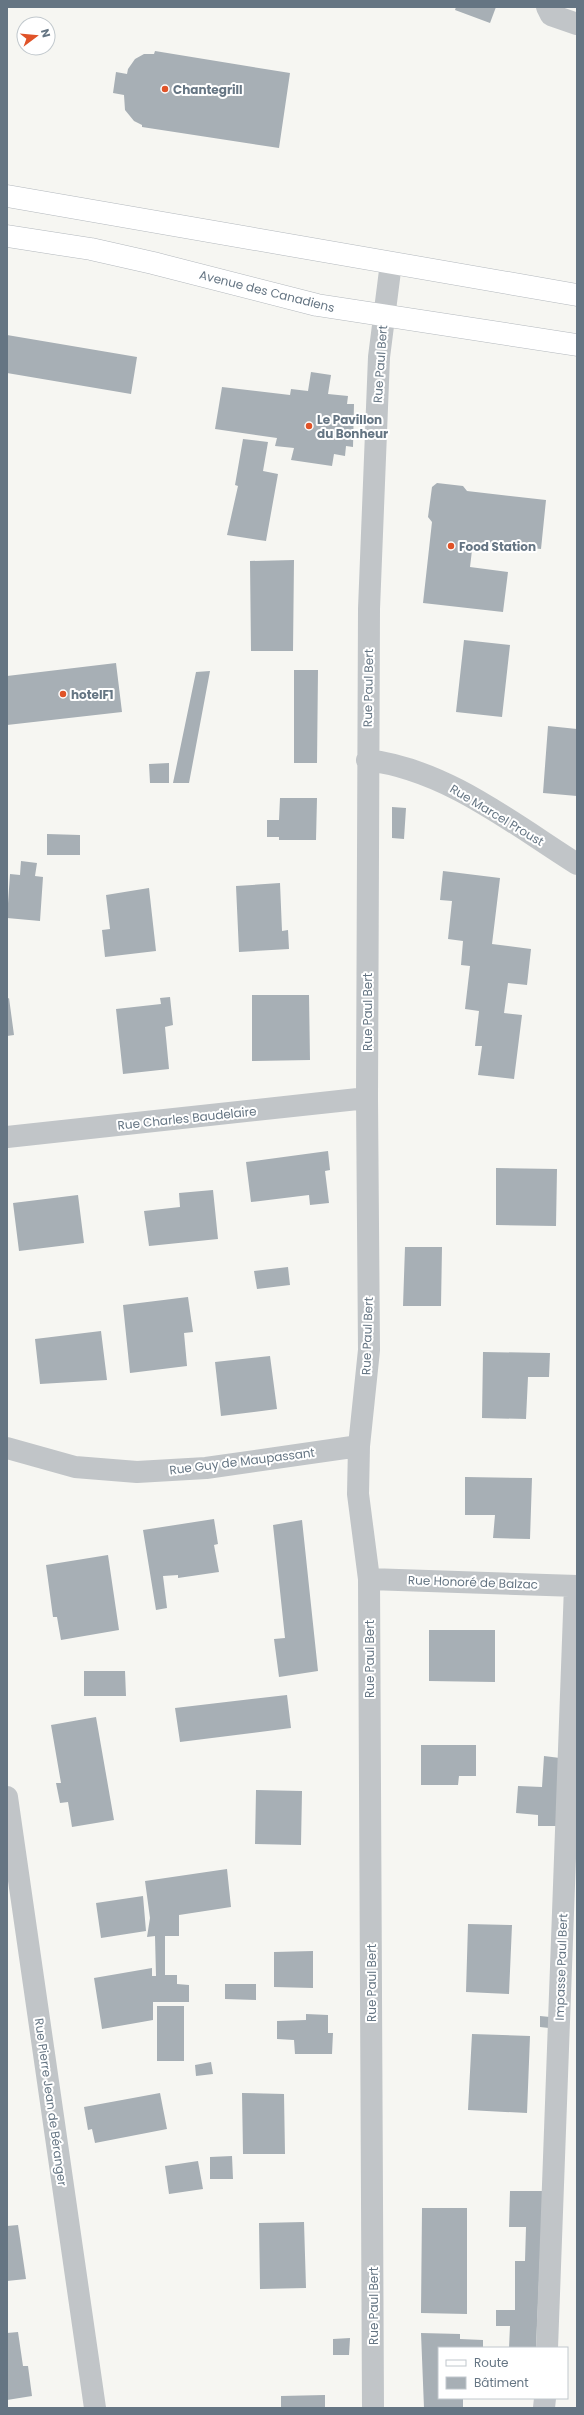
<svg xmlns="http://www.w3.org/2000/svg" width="584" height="2415" font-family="Poppins,sans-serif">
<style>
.building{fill:#a7afb5}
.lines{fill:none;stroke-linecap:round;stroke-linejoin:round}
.secondary-casing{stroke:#b3b8bd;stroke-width:23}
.street{stroke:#c1c5c8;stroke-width:22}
.secondary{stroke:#fff;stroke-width:22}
.poi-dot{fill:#e05328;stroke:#fff;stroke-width:1.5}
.labels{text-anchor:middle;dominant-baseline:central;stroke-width:4;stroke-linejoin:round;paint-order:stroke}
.poi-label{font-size:12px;font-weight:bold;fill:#657583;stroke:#fff;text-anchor:start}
.street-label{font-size:12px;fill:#657583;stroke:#fff}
</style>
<rect width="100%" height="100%" fill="#f6f6f2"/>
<path class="building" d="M456,7h40l-6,16 -35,-13z
M155,51l135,22 -11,75 -137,-21v-2l-8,-4 -9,-11 -1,-15 -11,-2 3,-21 11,2 1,-5 7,-10 9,-5h10z
M7,335l130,22 -6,37 -124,-21z
M311,372l20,3 -3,19 20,2 -1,8h7l-1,43 -7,-1 -1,10 -11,-2 -2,12 -41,-6 3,-12 -19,-2 2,-8 -62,-9 7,-42 68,8 1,-6 17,2z
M243,439l25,3 -5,29 15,3 -12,67 -39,-6 11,-49 -3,-1z
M437,483l26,3 4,5 79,9 -5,49 -68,-7 -3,25 38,5 -5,40 -80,-9 9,-81 -4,-5 4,-30z
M294,560l-1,91h-42l-1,-90z
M464,640l46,5 -8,72 -46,-5z
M116,663l6,49 -115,13v-49z
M294,670h24l-1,93h-23z
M210,671l-21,112h-16l23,-111z
M548,726l29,3v67l-34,-3z
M169,763v20h-19l-1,-19z
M280,798h37l-1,42h-37v-3h-12v-17h12z
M392,807l14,1 -2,31 -12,-1z
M47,834l33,1v20h-33z
M21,861l16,2 -2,13 8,1 -3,44 -33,-3 3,-44 10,1z
M443,871l57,7 -8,66 39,5 -4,36 -19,-2 -4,30 18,2 -8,64 -36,-4 4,-29h-7l4,-35 -14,-2 5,-43 -9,-1 2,-24 -15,-2 4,-38 -12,-1z
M280,883l2,48 6,-1 1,19 -50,3 -3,-66z
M149,888l7,63 -51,6 -3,-27 8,-1 -4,-34z
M252,995h57l1,65 -58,1z
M170,997l3,28 -8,2 4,42 -46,5 -7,-65 45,-5 -1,-6z
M9,998l5,37 -7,1v-37z
M328,1151l2,19 -5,1 4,32 -19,2 -1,-10 -58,7 -5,-40z
M496,1168l61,1 -1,57 -60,-1z
M213,1190l5,49 -69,7 -5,-35 36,-4 -1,-14z
M78,1195l6,48 -65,8 -6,-48z
M405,1247h37l-1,59h-38z
M288,1267l2,18 -33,4 -3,-18z
M188,1297l5,35 -9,1 3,33 -57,7 -7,-68z
M101,1331l6,49 -67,4 -5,-45z
M483,1352l67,1 -1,24h-21l-2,42 -44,-1z
M270,1356l7,53 -56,7 -6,-54z
M465,1477l67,1 -2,61 -37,-1 2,-23h-30z
M214,1519l4,25 -4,1 5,27 -41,6v-3l-15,1 4,32 -11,2 -13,-80z
M302,1520l16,151 -39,6 -5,-38 11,-1 -12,-113z
M108,1555l11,75 -58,10 -4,-23h-4l-7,-52z
M429,1630h66v52l-66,-1z
M84,1671h41l1,25h-42z
M287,1695l4,33 -111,14 -5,-34z
M96,1717l18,103 -42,7 -4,-25 -8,1 -4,-20h5l-10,-58z
M421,1745h55v31h-17l-1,9h-37z
M544,1756l16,2 -3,68h-19v-11l-22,-2 2,-27 24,1z
M256,1790l46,1 -1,54 -46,-1z
M227,1869l4,38 -52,8v21h-14v39h12v9l12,1v17h-36v18l-51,9 -8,-51 58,-10v8h4l-1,-40 -8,1 3,-19 -5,-37z
M143,1896l3,35 -45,7 -5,-35z
M468,1924l44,1 -3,69 -43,-2z
M313,1951v37l-39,-1v-35z
M225,1984h31v16l-31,-1z
M157,2006h27v55h-27z
M306,2014l22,1v18h5l-1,21h-37l-1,-14 -17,-1v-18l29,-1z
M540,2016l10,1 -1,11 -9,-1z
M472,2034l58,2 -3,77 -59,-3z
M211,2062l2,12 -17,2 -1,-11z
M160,2093l7,36 -72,14 -3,-14 -4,1 -4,-23z
M242,2093l42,1 1,60h-42z
M232,2156l1,23h-23v-22z
M198,2161l5,28 -34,5 -4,-28z
M510,2191h33l-7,157h-27l1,-22h-14v-16h19v-49h10l1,-34h-17z
M422,2208h45v106l-46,-1z
M304,2222l2,66 -46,1 -1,-66z
M18,2225l8,54 -19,2v-55z
M18,2332l5,34h5l4,30 -25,4v-67z
M421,2333l39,1v5l23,1v8h-44v50h24v10h-39z
M350,2338l-1,17h-16v-16z
M325,2395v13h-44v-12z"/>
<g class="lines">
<defs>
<path id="secondary" d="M7,196l570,99
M7,236l84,13 62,14 164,42 260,40"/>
</defs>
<use href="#secondary" class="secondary-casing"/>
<path class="street" d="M547,7l4,8 26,9
M367,760c78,9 145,63 210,104
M7,1137l360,-39
M7,1448l68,19 62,5 69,-4 153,-22
M369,1579l208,7
M7,1797l88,611
M547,2348l28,-762
M373,2408l-4,-829 -11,-85 1,-48 10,-96 -2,-252 2,-489 10,-252 12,-94
M544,2408l1,-10"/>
<use href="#secondary" class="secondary"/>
</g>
<g class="poi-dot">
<circle cx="165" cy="89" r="4"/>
<circle cx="309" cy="426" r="4"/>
<circle cx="451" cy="546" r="4"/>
<circle cx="63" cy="694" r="4"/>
</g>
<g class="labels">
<g class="poi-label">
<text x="173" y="89">Chantegrill</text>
<text x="317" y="419">Le Pavillon<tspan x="317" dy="14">du Bonheur</tspan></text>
<text x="459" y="546">Food Station</text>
<text x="71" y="694">hotelF1</text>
</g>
<g class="street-label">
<text transform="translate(267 291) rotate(14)">Avenue des Canadiens</text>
<text transform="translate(380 364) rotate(-86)">Rue Paul Bert</text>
<text transform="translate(368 688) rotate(-89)">Rue Paul Bert</text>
<text transform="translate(497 815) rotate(31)">Rue Marcel Proust</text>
<text transform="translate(367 1012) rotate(-90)">Rue Paul Bert</text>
<text transform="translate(187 1118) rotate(-6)">Rue Charles Baudelaire</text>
<text transform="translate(367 1336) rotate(-88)">Rue Paul Bert</text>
<text transform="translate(242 1461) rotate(-7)">Rue Guy de Maupassant</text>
<text transform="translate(473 1582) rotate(2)">Rue Honoré de Balzac</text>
<text transform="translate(369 1659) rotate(-90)">Rue Paul Bert</text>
<text transform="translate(561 1967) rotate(-88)">Impasse Paul Bert</text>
<text transform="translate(371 1983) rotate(-90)">Rue Paul Bert</text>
<text transform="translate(51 2102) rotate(82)">Rue Pierre Jean de Béranger</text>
<text transform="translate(373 2306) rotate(-90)">Rue Paul Bert</text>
</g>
</g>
<rect width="584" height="2415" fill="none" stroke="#657583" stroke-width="16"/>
<rect x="438" y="2347" width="130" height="52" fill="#ffffff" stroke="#c1c8cd"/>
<rect x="446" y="2360" width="20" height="6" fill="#ffffff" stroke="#c1c8cd"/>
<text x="474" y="2367" font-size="12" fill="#657583">Route</text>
<rect x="446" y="2377" width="20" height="12" fill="#a7afb5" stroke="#c1c8cd"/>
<text x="474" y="2387" font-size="12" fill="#657583">Bâtiment</text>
<g transform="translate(36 36) rotate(74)"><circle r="19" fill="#ffffff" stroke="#c1c8cd"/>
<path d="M0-3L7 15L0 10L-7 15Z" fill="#e05328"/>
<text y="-6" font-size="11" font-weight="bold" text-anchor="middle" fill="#657583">N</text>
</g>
</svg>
